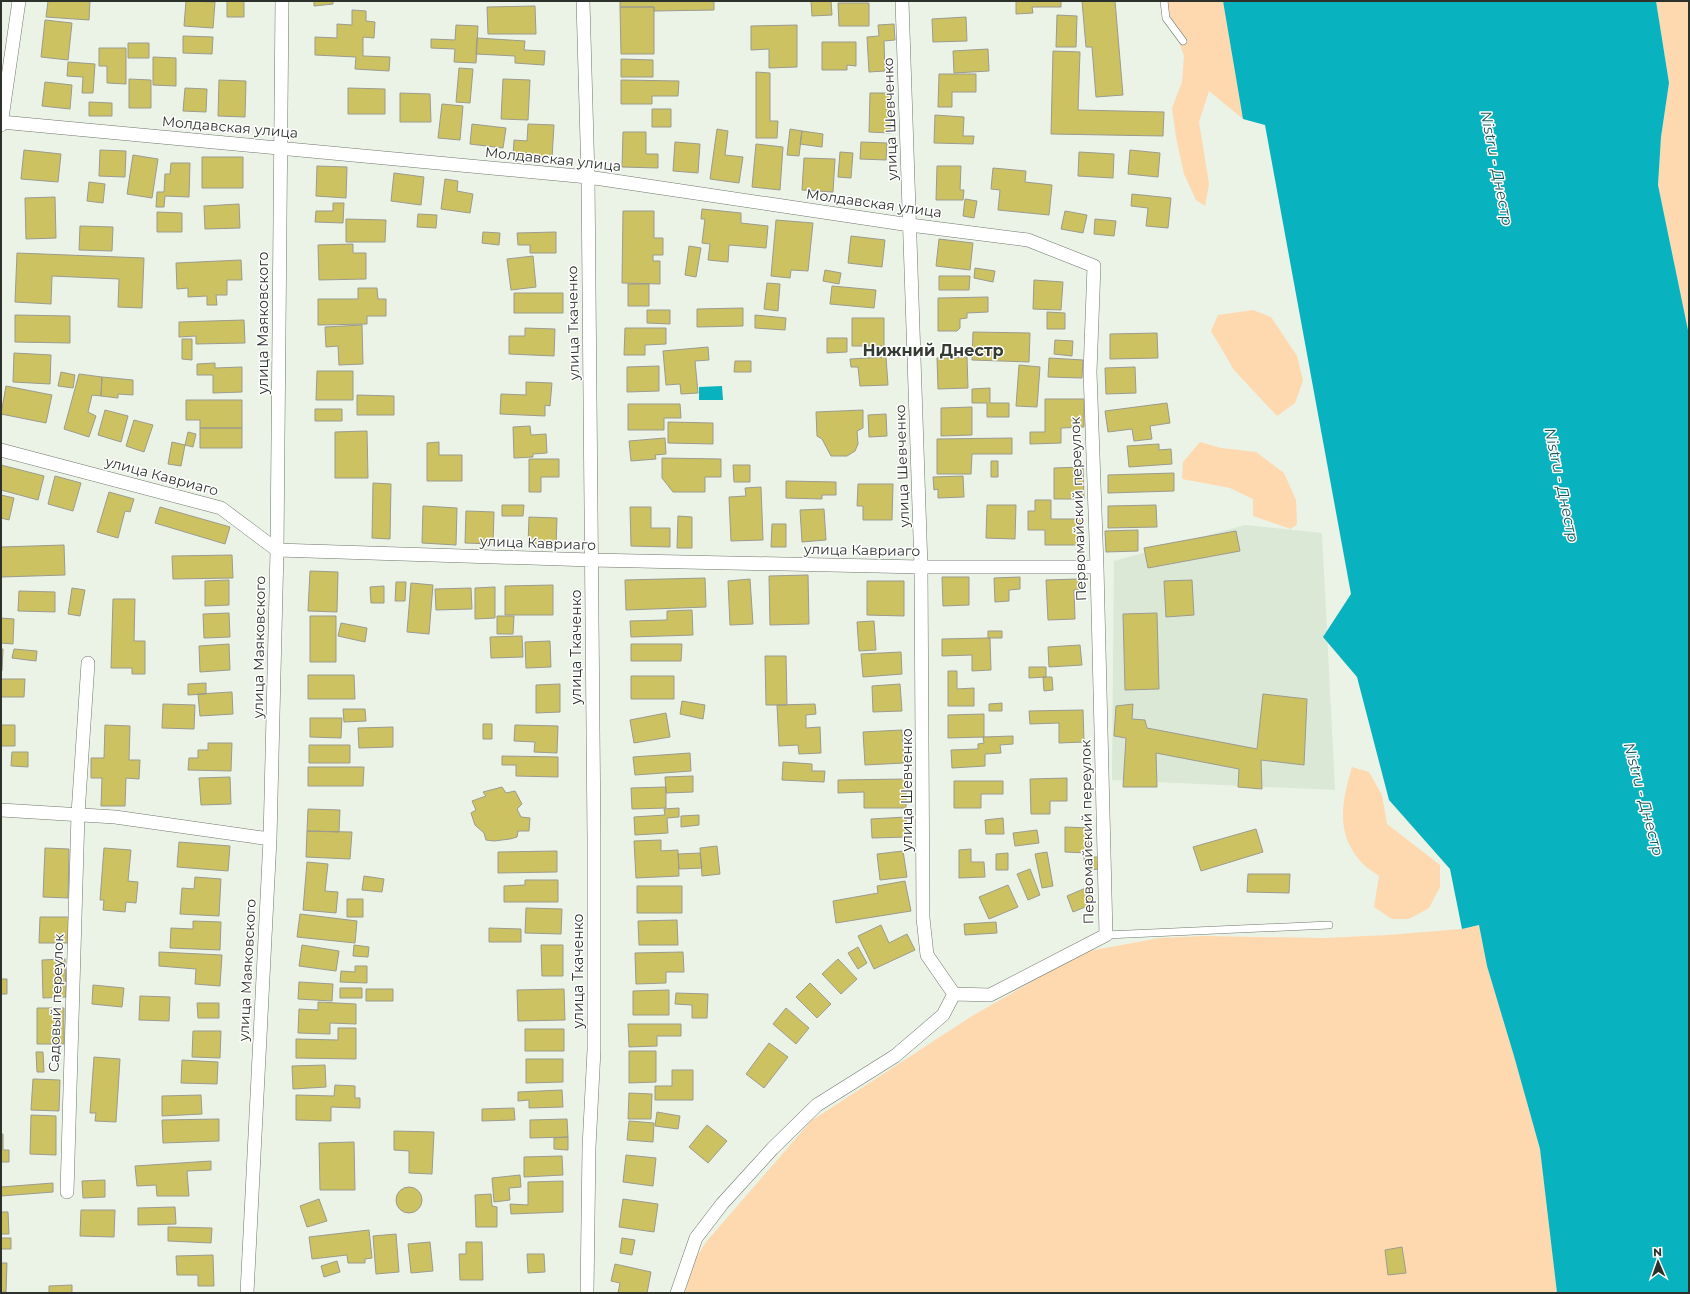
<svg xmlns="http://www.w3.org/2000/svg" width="1690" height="1294" font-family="Montserrat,sans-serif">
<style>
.built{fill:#dbe8d6}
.green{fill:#fed8af}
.water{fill:#08b3bf}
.building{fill:#ccc262;stroke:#9c9b8e}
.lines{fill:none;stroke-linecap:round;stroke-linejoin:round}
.lane-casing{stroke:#6f776c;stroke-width:8}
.street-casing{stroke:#6f776c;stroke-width:14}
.lane{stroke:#fff;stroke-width:7}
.street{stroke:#fff;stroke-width:13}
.labels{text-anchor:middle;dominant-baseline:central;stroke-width:3;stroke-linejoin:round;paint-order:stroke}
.street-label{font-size:14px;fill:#2d312c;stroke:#fff}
.water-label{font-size:15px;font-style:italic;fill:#1b565b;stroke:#fff}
.quarter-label{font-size:16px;font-weight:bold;fill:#343b32;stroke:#fff}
</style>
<rect width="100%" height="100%" fill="#eaf3e6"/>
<path class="built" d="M1245,525l77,8 13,257 -223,-10 2,-219z"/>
<path class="green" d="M1165,1h58l20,118 -34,-28 -10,31 10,62 -4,22 -9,-6 -12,-26 -8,-37 -4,-29 10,-26 2,-26z
M1656,1h33v334l-31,-150 3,-48 8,-54z
M1253,310l18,7 26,39 6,25 -8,22 -18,13 -43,-46 -23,-39 7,-16z
M1200,442l21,6 35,4 28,21 12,27 1,24 -6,5 -38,-13v-17l-23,-11 -48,-9 1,-17z
M1352,767l17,5 13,23 5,29 53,41v22l-11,21 -20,11h-17l-18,-12 5,-31c-5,-4 -11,-7 -15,-11 -30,-30 -22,-63 -12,-98z
M1479,925l8,41 27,90 26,93 17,144h-872l8,-30 13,-21 105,-121 161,-105 112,-64 75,-14 45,-2 120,2 64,-3 74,-6z"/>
<path class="water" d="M1223,1h433l13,82 -8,54 -3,48 31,150v958h-132l-17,-144 -26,-93 -27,-90 -8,-41 -17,4 -12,-60 -61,-69 -32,-123 -34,-40 28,-43 -86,-469 -22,-6z
M722,386l1,14h-24v-13z"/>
<path class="building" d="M48,1h42l-1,19 -43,-3z
M186,1l29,1 -2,26 -29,-2z
M227,1h17v16h-17z
M314,1h19v3l-19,2z
M620,1h94v9l-60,1v-4h-34z
M811,1h20l1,14 -20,1z
M1016,1h45v6h-29l1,6 -17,1z
M1082,1h33l8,94 -27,2 -4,-50h-6z
M838,3h31v23h-30z
M535,6l1,28h-48l-1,-27z
M620,7h34v47h-33z
M352,10l14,1v10l9,1 -1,16 -11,-1v19l27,1 -1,14 -34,-2 1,-12 -41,-2v-18l22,1v-14l15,1z
M1057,15l20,1 -1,31h-20z
M966,17l1,24 -34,1 -1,-23z
M45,20l27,3 -4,37 -27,-3z
M894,24l1,16 -11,1 1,30 -16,1 -2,-35 12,-1 -1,-11z
M456,25l22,1 -2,37 -22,-1 1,-13 -24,-1v-9l24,1z
M797,25v42l-28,1v-19l-18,1v-24z
M183,36l30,1 -1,17 -29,-1z
M477,38l48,3 -1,9 21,1 -1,14 -29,-2v-7l-39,-2z
M822,42h34v24l-9,-1v5h-25z
M128,43h21v15h-21z
M99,48h27v36l-19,-1v-17h-8z
M988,49l1,22 -35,2 -1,-22z
M1053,51l27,1 -2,58 86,2 -1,24 -112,-2z
M153,57l23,1v28l-23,-1z
M621,59l32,1v17h-32z
M68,62l27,2 -2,29h-11l1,-16 -16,-1z
M459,68l14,1 -3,34 -14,-1z
M756,72l14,1v48h8l-1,17h-21z
M939,74h37v18h-24v15h-14z
M129,79l22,1v28h-22z
M503,79l27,1 -2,40 -27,-1z
M219,80l27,1 -1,36 -27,-1z
M621,80l58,1 -1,15h-26v8h-31z
M45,82l27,3 -2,24 -28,-3z
M185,88l22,1 -1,23 -23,-1z
M348,88l37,1v25h-37z
M400,93l30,1 1,28h-31z
M870,93h22l-2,40 -21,-1z
M89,102l23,1v13h-23z
M442,104l21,2 -3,34 -22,-2z
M652,109h19v18h-19z
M935,115l29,2 -1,19h11l-1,8 -39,-1z
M472,124l34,4 -3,20 -33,-4z
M528,124l26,1 -2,33 -39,-1 1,-17 13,1z
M717,129l11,2 -3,24 18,2 -4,26 -29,-4z
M790,129l12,2 -3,25 -12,-1z
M802,131l21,3 -1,13 -22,-3z
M623,132h23v22h12v14l-36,-1z
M675,142l25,2 -2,29 -25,-2z
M861,142l26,1 -1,17 -26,-1z
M756,144l27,3 -3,43 -28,-3z
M24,150l37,4 -3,28 -37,-3z
M100,150l26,1 -1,26 -26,-1z
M1130,150l30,3 -2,24 -30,-3z
M840,152l13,1 -2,25 -13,-1z
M1079,152l35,2 -1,24 -35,-2z
M133,155l25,4 -6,39 -25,-4z
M202,157h41v31h-41z
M804,158l31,1 -2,33 -31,-2z
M171,163h19l-1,34 -24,-1 -1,11h-8l1,-15h7l1,-18h5z
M317,166l30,1 -1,31 -30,-2z
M937,166h24l-1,24h4l-1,10h-27z
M993,168l33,3 -1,11 27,3 -3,30 -51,-5 2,-20 -9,-1z
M394,173l30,4 -3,28 -30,-4z
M445,179l13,2 -1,10 16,3 -3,19 -29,-4z
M89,182l16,2 -2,19 -16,-2z
M1132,194l39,4 -3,30 -22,-2 2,-18 -17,-2z
M55,197l1,41 -30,1 -1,-41z
M965,199l12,2 -3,17 -11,-2z
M333,203h11l-1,20 -28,-1 1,-11h17z
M239,204l1,24 -35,1 -1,-23z
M702,209l39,4v10l27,3 -2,22 -37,-3 -1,17 -20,-2 2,-16 -8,-1 3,-24h-4z
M623,211h31v27h9v17h-10v6h7v23l-38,-1z
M1065,211l22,4 -4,18 -22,-4z
M157,212l25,1v19h-25z
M418,214l19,1 -1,13 -19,-1z
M346,219l40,1 -1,22h-39z
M1095,219l21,2 -2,15 -20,-2z
M776,220l37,3 -5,48 -17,-1 -1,8 -19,-2z
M80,226l33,1 -1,24 -33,-1z
M483,232l17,1 -1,12 -17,-2z
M556,232v21h-26v-8h-12l-1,-12z
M851,236l34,4 -3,27 -34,-4z
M939,239l34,4 -3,27 -34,-4z
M353,244v9h13v26l-47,1 -1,-35z
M689,246l12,2 -5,29 -11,-2z
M17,253l127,5 -2,50 -24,-1 1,-28 -67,-3 -1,28 -36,-2z
M533,256l3,31 -25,3 -4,-31z
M241,260l1,20h-15v15h-11l1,10h-10v-9l-19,1v-9l-11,1 -1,-26z
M975,268l20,3 -2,11 -19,-4z
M825,270l16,3 -2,11 -16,-3z
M939,276h31l-1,14h-30z
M1034,280l29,2 -2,28 -28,-1z
M767,283l13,1 -2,27 -14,-2z
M628,284h21v22h-21z
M832,286l44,4 -2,18 -44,-4z
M358,288h19l1,11h8v17h-19v8l-49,1v-26h40z
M514,293h49v20h-49z
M988,297v15l-21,1v5l-7,1v9l-3,3h-19v-33z
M743,308v18l-46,1v-18z
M647,310h23v14l-23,-1z
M1047,312l18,1v16h-18z
M15,315l55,1v27l-55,-1z
M755,315l31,3 -1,12 -30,-2z
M852,318h32v28h-32z
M244,320l1,23 -49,1v-8l-17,1v-15z
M362,325l1,39 -24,1 -1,-19 -12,1 -1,-20z
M525,328l30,1 -1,27 -45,-2v-18h16z
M625,328h41v16l-21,1v10h-21z
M973,332l57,1 -1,29 -57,-2z
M1157,333l1,25 -48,1v-25z
M827,338h20v14l-20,1z
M182,339h10v21l-10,-1z
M1055,340l18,1 -1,15 -18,-2z
M708,347l1,13 -14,1 3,32 -17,1 -1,-10 -14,1 -3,-34z
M14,353l37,2 -1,29 -37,-2z
M886,357l2,28 -28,1 -2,-19h-7l-1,-8z
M967,357l1,31 -30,1 -1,-31z
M1049,358l34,2 -1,18 -34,-1z
M735,361h16v11h-17z
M215,363v5l27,-1v25l-29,1v-18h-16v-11z
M1019,365l21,2 -3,40 -21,-1z
M659,366v25l-32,1v-25z
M1135,367l1,26 -30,1 -1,-26z
M317,371h36v29h-37z
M61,372l14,3 -2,13 -15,-2z
M79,374l23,3 -1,19 -9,-1 -4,17 8,4 -7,21 -25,-8z
M102,377l31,3v15l-15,-1v4l-17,-2z
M526,382l26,1 -2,23 -5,-1v11l-45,-2 1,-20 25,1z
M6,386l46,9 -6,28 -45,-9z
M990,388v15h19v14h-22v-14h-15v-14z
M357,395l37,1v19h-37z
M1045,399h39v28l-23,1v15l-31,1v-12h15z
M186,400h56v28h-42v-8h-14z
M1167,403l3,20 -20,3 2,13 -18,2 -2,-12 -24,3 -3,-21z
M628,404h52l1,14h-17v12h-36z
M972,407v28l-31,1v-28z
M315,409h27v12h-27z
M105,410l23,6 -7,26 -23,-7z
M863,410v18l-6,3 1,13 -3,7 -8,5h-16l-9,-17 -5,-3 -1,-24z
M886,414l1,22 -18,1 -1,-22z
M134,420l19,5 -9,27 -18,-6z
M668,422l45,1v21l-45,-1z
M530,426l1,9 15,-1 1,19 -14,1v3l-19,1 -1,-31z
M200,428h42v20h-42z
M367,431l1,47h-33v-46z
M188,432l8,2 -3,13 -8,-2z
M665,438l1,16 -11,1 1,4 -25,2 -2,-20z
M1012,438v16h-40l-1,20h-34v-35z
M172,442l13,3 -4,21 -13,-2z
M439,442v13h23v26h-35v-38z
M1159,444v6l12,-1 1,15 -43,3 -2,-21z
M662,458l59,1v18h-16v15h-32l-11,-14z
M529,459h30v18h-18v15h-12z
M991,461h7v16h-7z
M1,465l43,11 -6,24 -37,-10z
M733,465h17v17h-16z
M1083,467l1,32h-30v-31z
M1174,473v18l-66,2v-18z
M55,476l26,7 -8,28 -25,-7z
M963,476l1,21 -26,1v-9l-4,1 -1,-13z
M786,481l50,1v13h-14v4l-36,-1z
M373,483l18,1 -1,55 -18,-1z
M858,484h35l-1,36h-29v-14h-6z
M761,487l2,53 -32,1 -2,-44 17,-1 -1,-8z
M109,492l25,7 -4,13 -5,-1 -7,27 -21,-6z
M1,495l13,3 -5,22 -8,-2z
M1035,500h16v19h32v26h-38v-15h-17v-19h7z
M502,505h22l-1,11h-21z
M987,505h29l-1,34 -29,-1z
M1156,505l1,22 -49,1v-22z
M423,506l34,2 -1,37 -34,-2z
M160,507l70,20 -5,17 -70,-21z
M630,507h21v21h19v19l-39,-1z
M824,509l2,31 -24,2 -2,-32z
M466,511l28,1 -1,32 -28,-1z
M678,516l14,1v31h-15z
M529,517l28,1 -1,29 -28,-2z
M772,524h14v23h-15z
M1138,530v21l-32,1 -1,-21z
M1236,531l4,20 -92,17 -4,-20z
M64,545l1,30 -64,2v9v-39z
M232,555l1,23 -60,1 -1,-23z
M310,571l28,1 -1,40 -29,-1z
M808,575l1,49 -39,1 -1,-49z
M942,577h27v28l-26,1z
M1020,577v12l-11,1v11l-14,1 -1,-24z
M705,578l1,29 -80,3 -1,-30z
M750,579l3,45 -23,1 -2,-44z
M1078,579l1,11h-5l1,29 -27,1 -2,-40z
M229,580v25l-24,1v-25z
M1192,580l2,35 -28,2 -2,-36z
M867,581h37v35l-37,-1z
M396,582h10l-1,19h-10z
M411,583l22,2 -4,49 -22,-2z
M553,585v30h-48v-29z
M384,586v17h-13l-1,-16z
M495,587v31l-20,1v-31z
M72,588l13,2 -5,26 -12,-2z
M471,588l1,21 -36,1 -1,-21z
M19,591l36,1v20l-37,-1z
M113,599h22l-1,42h11v33h-13v-6h-21z
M692,610l1,25 -62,2 -1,-16 37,-1v-9z
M229,613l1,24 -26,1 -1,-24z
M1157,613l2,76 -34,1 -2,-76z
M310,616h26v46h-26z
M497,616h17l-1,18h-16z
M1,618l13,1 -1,25 -12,-1z
M874,621l2,29 -17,1 -2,-29z
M341,623l26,5 -2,14 -27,-6z
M988,631h14v7h-14z
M522,636l1,21 -32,1 -1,-21z
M988,638h2l1,32 -19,1v-16l-30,1v-17z
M550,641l1,26 -25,1 -1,-26z
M229,644l1,26 -30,2 -1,-26z
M631,644h51l-1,17h-50z
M1080,645l2,20 -33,2 -1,-20z
M1,649h2l-1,22h-1z
M14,649l23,2 -1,10 -24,-3z
M901,652l1,22 -39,3 -2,-23z
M765,656h21l1,49h-21z
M1029,667h17v10l-17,1z
M948,671h9v18l17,-1v18h-26z
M308,675h46l1,24h-47z
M631,676h43v23h-43z
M1043,677h9l1,13 -9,1z
M1,679h24l-1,18h-23z
M206,683v11l-18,1v-11z
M560,684v28l-24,1v-28z
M900,684l2,27 -29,1 -1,-26z
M232,692l1,22 -33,2 -2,-22z
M1263,694l44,5 -3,66 -43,-5 1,29 -24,-2 1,-18 -83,-16 1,34h-34l3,-49 -12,-2 2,-30 17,-2 -1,15 13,1 2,8 110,21z
M682,701l23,4 -2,14 -23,-5z
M1002,703v8h-13v-7z
M163,704l32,1 -1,24 -32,-1z
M815,704l1,10 -10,1v13l14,-1 1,26 -22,1 -1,-9 -19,1 -2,-41z
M343,709h22l1,12 -22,1z
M1083,710l1,32 -25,1v-20l-29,1 -1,-13z
M666,713l4,24 -36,6 -4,-23z
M984,714v23l-36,1v-23z
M310,718h32l-1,20 -31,-1z
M483,724h9v15h-9z
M1,725h14v21h-14z
M105,725l25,1 -1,34h11l-1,19 -13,-1 -1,28h-24l1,-28h-11v-20h13z
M515,725l43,1 -1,27 -23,-1 1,-10 -21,-1z
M393,727v20l-34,1 -1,-20z
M902,730l2,33 -39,2 -2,-33z
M1013,736v8l-13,1 1,8 -16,1v12l-33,2 -1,-18 27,-1v-5l6,-1 -1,-6z
M208,743h24l-1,28 -43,-1 1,-12h9v-8h10z
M309,745h41v18h-41z
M12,752h16v15l-17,-1z
M690,753l1,18 -56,4 -2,-18z
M502,756l56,1v20l-42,-1v-11h-14z
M783,762l29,2v7h13l-1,11 -42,-2z
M308,767h56l-1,19h-55z
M693,776v16l-27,1 -1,-16z
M230,777l1,27 -30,1 -2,-27z
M1067,778v23h-17v13h-19l-1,-35z
M906,779v29h-42v-16l-26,1v-13z
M954,781h49v13h-22v14h-27z
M502,787l4,6 9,-2 7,13 -5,5 4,8 9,1 -1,13h-11l-1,6 -7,2 -16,2 -8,-1 -2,-7 -9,-8 -4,-12 5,-3 -4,-9 14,-5 -3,-4z
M666,787v21l-34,1 -1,-21z
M679,808v9l-12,1 1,15 -33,2 -1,-18 31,-2 -1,-6z
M308,809l32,1 -1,22 -32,-1z
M699,815v10l-18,2v-11z
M906,817l1,20 -35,1 -1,-19z
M1003,818l1,16h-18l-1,-14z
M1065,827l24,1 -1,25 -23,-1z
M1256,829l7,23 -62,19 -8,-24z
M1037,830l2,13 -24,3 -2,-13z
M307,831l45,1 -2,27 -44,-2z
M661,840v11l17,-1 1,26 -43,2 -2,-37z
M179,842l51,4 -2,25 -51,-4z
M717,846l3,28 -18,2 -2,-28z
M45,848l24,1 -1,49 -25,-1z
M104,848l27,2 -3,31 10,1 -2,21 -10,-1 -1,10 -22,-2 1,-10h-4z
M971,849v13h13l1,15 -26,1v-28z
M557,851v21l-59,1v-21z
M903,851l4,26 -27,3 -3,-26z
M1047,852l6,34 -11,2 -7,-34z
M700,853l2,15 -23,1 -1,-15z
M1008,853v17h-12v-16z
M1084,857h17v12l-16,1z
M307,862l21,2 -3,27 13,1 -2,21 -33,-3z
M1030,869l10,26 -12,5 -11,-26z
M1248,874h42l-1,19 -42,-1z
M364,876l20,3 -2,13 -20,-2z
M195,877l26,2 -2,37 -39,-2 2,-26 12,1z
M525,880h33v22h-54v-16l21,-1z
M905,881l6,30 -75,12 -3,-22 45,-8 -1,-7z
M1008,885l10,22 -29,12 -10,-22z
M637,886h45v27h-45z
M1088,887l7,16 -22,9 -6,-16z
M347,899h16v18h-16z
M526,908l36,1 -1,25 -36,-1z
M300,914l57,7 -2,22 -58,-6z
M40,917h29l-1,26h-29z
M677,920l1,25h-39l-1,-24z
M193,921l28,1 -1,28 -50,-2 1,-20 22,1z
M996,922l1,11 -32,2 -1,-11z
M881,925l8,18 18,-9 8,16 -41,19 -16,-33z
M489,928l32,1v13h-32z
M302,945l37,6 -3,20 -37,-5z
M354,945l15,2 -1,10 -15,-1z
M541,945h22v31h-21z
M858,947l9,16 -9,6 -10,-16z
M159,952l63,3 -2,31 -25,-2 1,-15 -37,-3z
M683,952l1,20h-18v11l-30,1 -1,-31z
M65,959l1,38 -23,1 -1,-38z
M838,959l19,20 -16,15 -19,-20z
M355,966h12v17l-27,-1 1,-11 14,1z
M1,979h6v15h-6z
M299,982l34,2 -1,17 -34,-2z
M810,983l21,21 -14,14 -21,-21z
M93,985l31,3 -2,19 -30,-3z
M340,988h22v10h-22z
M366,989h27v12h-27z
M564,989l1,31 -47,1 -1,-31z
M669,990v25h-36v-24z
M676,993l32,1 -1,24h-15v-13l-17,-1z
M140,996l30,1 -1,24 -30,-1z
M318,1002l38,2v20l-26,-1v11l-32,-1 1,-24 19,1z
M197,1003h22v15h-21z
M37,1008h27v36h-27z
M786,1008l23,20 -13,16 -23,-20z
M628,1024h53v12h-24v10l-28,1z
M338,1028h18v31l-60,-1v-19l42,1z
M525,1029h39v22h-39z
M193,1031h28l-1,27 -28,-1z
M769,1043l19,14 -24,31 -18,-14z
M629,1051h27v31l-27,1z
M36,1052h7l1,20h-7z
M94,1057l26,2 -4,63 -21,-1 1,-8h-6z
M526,1059h37v23l-37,1z
M182,1060l36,2 -1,22 -36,-1z
M325,1065l1,22 -33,2 -1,-23z
M672,1070h21v30h-38v-14h17z
M33,1079l27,1 -1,31 -28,-1z
M335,1085l20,1v12h5v10l-29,-1v14l-35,-1v-25l38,1z
M562,1090l1,17 -34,1v-8l-11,1v-9z
M629,1093l23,1 -1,25h-23z
M201,1095l1,19 -40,2v-20z
M514,1108l1,12 -33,1v-12z
M657,1112l23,4 -2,13 -23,-3z
M31,1115l25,1v39l-26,-1z
M219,1119v22l-56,2 -1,-23z
M567,1119l1,18 -38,1v-18z
M629,1121l25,2 -1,19 -26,-2z
M707,1125l20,16 -19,22 -19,-16z
M394,1131l40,1 -2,42 -23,-1v-22l-15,-1z
M1,1134h2v16h6v12h-8z
M568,1137v13l-14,-1v-11z
M354,1142l1,48h-35l-1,-47z
M626,1155l30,3 -3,28 -30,-4z
M562,1156l1,19 -39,2v-20z
M211,1161v9l-24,1 2,25h-32l-1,-11 -19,1 -2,-20z
M520,1175l1,12 -12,1 1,12 -16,2 -2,-24z
M105,1180v17l-22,1 -1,-17z
M563,1181v31l-52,2 -1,-10 18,1v-23z
M53,1183v9l-52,4v-9z
M396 1200a13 13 0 1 1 26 0a13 13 0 1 1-26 0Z
M491,1194l1,12 5,1v20h-21l-1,-32z
M319,1199l8,22 -20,6 -7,-21z
M623,1199l35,5 -4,28 -35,-5z
M175,1207l1,17 -38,1v-17z
M81,1210h34l-1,27 -34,-1z
M1,1212h7l1,22h-8z
M168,1227l44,1 -1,15 -43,-2z
M369,1230l3,28 -7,1v4h-17l-1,-8 -35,4 -3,-22z
M396,1234l3,38 -23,2 -3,-38z
M1,1238h10v11h-10z
M622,1238l13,2 -3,15 -12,-2z
M430,1242l3,29 -22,2 -3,-29z
M466,1242h16l1,38h-23l-1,-26h7z
M1402,1247l4,26 -18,2 -3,-25z
M527,1254h17l1,18 -17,1z
M213,1255l1,31h-16v-11h-21l-1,-19z
M337,1261l3,11 -16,5 -3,-11z
M1,1263h6l-1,29h-5z
M615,1264l36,8 -4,21h-29l2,-10 -9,-2z
M72,1285v8h-23v-7z"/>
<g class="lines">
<defs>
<path id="lane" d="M1164,1l2,17 17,23
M1106,935l223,-10"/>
<path id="street" d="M583,1l5,176 6,661v212l-5,97 -2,146
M902,1l19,566 2,351 4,37 27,39
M1,122l587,55 322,48 118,15 66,26 -4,106 7,195 9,368 -116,60 -36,-1
M1,125l18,-124
M1,450l220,58 56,42 315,10 329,7h176
M1,810l114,7 155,22
M67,1192l11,-378 10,-151
M247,1293l23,-454 7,-289 5,-549
M677,1293l19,-55 26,-34 50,-55 45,-44 78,-49 48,-41 11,-21"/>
</defs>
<use href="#lane" class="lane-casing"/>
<use href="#street" class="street-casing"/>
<use href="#lane" class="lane"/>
<use href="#street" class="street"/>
</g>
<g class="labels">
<g class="street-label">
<text transform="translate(890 119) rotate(-92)">улица Шевченко</text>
<text transform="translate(230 127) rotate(5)">Молдавская улица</text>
<text transform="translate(553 159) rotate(6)">Молдавская улица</text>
<text transform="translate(874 203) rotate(8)">Молдавская улица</text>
<text transform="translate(263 323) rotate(-90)">улица Маяковского</text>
<text transform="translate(573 323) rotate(-91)">улица Ткаченко</text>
<text transform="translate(902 466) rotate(-92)">улица Шевченко</text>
<text transform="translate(162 476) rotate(15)">улица Кавриаго</text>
<text transform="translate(1078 509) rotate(-92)">Первомайский переулок</text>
<text transform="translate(538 543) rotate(2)">улица Кавриаго</text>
<text transform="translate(862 550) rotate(1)">улица Кавриаго</text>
<text transform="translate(259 647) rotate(-89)">улица Маяковского</text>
<text transform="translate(576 647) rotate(-90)">улица Ткаченко</text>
<text transform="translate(907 790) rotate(-90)">улица Шевченко</text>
<text transform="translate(1087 832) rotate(-91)">Первомайский переулок</text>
<text transform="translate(247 970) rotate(-87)">улица Маяковского</text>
<text transform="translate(578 971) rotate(-90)">улица Ткаченко</text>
<text transform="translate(56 1003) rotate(-88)">Садовый переулок</text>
</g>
<g class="water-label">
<text transform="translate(1497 168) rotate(79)">Nistru - Днестр</text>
<text transform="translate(1562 485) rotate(78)">Nistru - Днестр</text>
<text transform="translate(1644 799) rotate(75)">Nistru - Днестр</text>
</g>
<g class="quarter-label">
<text x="933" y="350">Нижний Днестр</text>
</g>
</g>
<rect width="1690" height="1294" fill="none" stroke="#2d312c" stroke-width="4"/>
<g transform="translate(1658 1262) rotate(358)" stroke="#ffffff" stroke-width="3" paint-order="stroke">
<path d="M0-3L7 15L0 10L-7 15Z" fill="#2d312c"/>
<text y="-6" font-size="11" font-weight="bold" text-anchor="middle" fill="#2d312c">N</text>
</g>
</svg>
